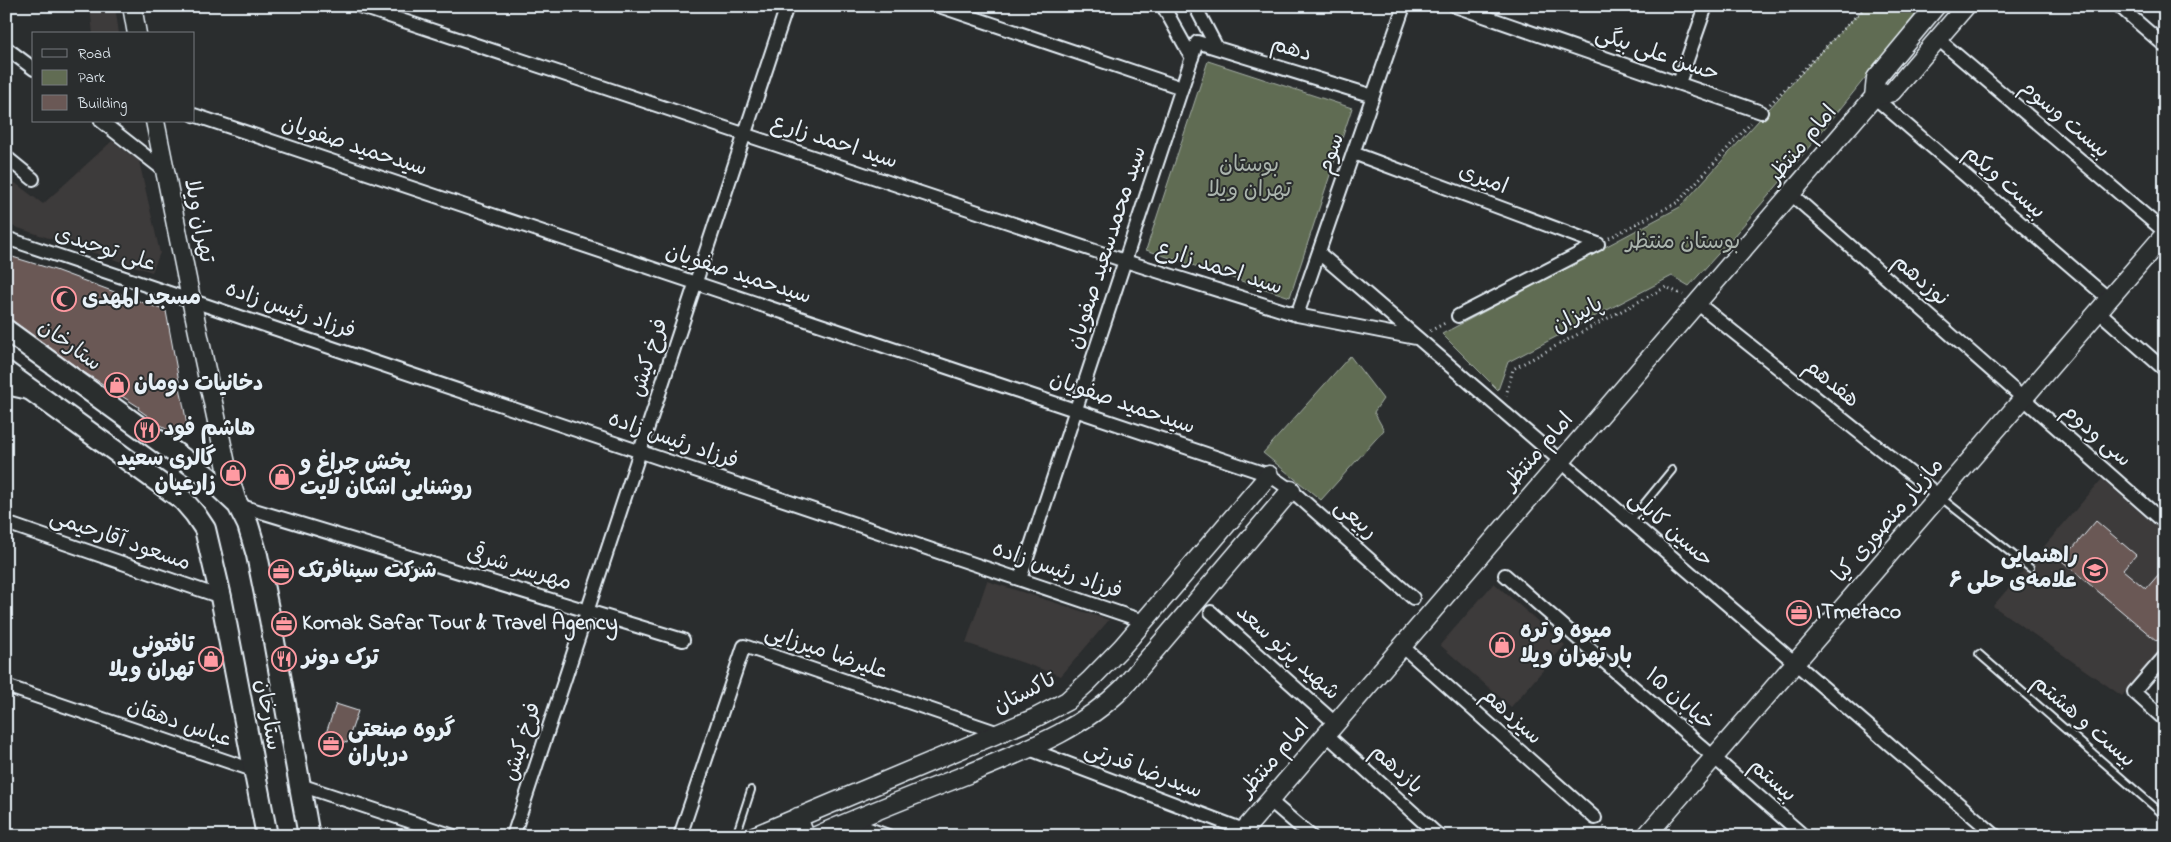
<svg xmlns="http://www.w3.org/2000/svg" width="2171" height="842" font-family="'Indie Flower','Playpen Sans Arabic',sans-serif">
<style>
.built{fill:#3d3a3a}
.green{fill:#616c53;stroke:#a4aea6}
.building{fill:#6a5855;stroke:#e8f1f8}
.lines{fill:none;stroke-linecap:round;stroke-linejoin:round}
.lane-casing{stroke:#e8f1f8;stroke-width:10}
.street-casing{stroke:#e8f1f8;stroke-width:16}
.secondary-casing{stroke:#e8f1f8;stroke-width:21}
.primary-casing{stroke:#e8f1f8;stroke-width:24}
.path{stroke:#e8f1f8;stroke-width:3;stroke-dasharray:1 4;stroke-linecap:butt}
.lane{stroke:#2a2d2e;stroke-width:6}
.street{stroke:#2a2d2e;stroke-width:12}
.secondary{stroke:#2a2d2e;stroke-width:18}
.primary{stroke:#2a2d2e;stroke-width:20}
.labels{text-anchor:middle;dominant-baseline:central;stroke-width:4;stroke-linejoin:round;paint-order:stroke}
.street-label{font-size:22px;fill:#e8f1f8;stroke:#2a2d2e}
.park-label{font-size:22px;fill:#abb5ae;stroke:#2a2d2e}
.poi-label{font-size:22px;font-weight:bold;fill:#e8f1f8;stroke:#2a2d2e;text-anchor:start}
</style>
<rect width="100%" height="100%" fill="#2a2d2e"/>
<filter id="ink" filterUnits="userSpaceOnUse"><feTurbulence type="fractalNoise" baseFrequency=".02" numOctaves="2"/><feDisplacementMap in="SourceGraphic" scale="10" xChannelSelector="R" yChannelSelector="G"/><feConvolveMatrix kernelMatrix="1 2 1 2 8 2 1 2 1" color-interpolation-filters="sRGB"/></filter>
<g filter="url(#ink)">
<path class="built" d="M90,6h25l4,28h-26z
M112,141l27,20 21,92 -8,19 -146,-48v-48l37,28z
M2102,479l63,55v112l-43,50 -129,-90z
M987,581l122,39 -48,56 -95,-33z
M1494,583l71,62 -54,62 -71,-62z"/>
<path class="green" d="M1866,6h56c-75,95 -151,191 -233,280l-17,-10 -164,86 -10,28 -56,-56 238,-127 138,-152z
M1208,61l144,47 -62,189 -144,-47z
M1350,356l33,43 -9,13 10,18 -63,70 -58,-47z"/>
<path class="building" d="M6,255l49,15 111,41 22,119 -11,7 -39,-28 1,-2 -57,-36 -76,-55z
M2096,521l40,34 -13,15 23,19 19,-22v65l-8,9 -95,-80z
M336,704l22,7 -11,32 -22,-7z"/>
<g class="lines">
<defs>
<path id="lane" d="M1940,497l90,71
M1630,521l42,-51
M1979,654l186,162
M736,836l15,-46"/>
<path id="street" d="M359,6l766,255 172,54 119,23
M939,6l243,82
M1163,6l29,52
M1195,6l22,42
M1455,6l306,106
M2119,6l46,40
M1938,39l227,193
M6,48l28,21
M1679,83l27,-77
M1874,97l235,202
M194,115l1075,360 22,15 122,108
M101,121l64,50
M1353,153l245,91
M6,157l27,22
M1791,194l374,329
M6,238l1137,383
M1319,253l677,583
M1697,303l242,193
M2098,311l67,59
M1297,315l107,-309
M1458,316l140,-72
M6,388l22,5
M238,505l445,135
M6,523l215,74
M1505,575l299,261
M1020,579l177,-537 176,54
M1211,612l124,111
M1402,646l193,172
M2165,656l-31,36 31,28
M6,686l247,84
M1326,734l113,102
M1029,749l215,81
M300,785l154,51
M1269,800l42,36
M849,822l39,14
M513,836l274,-830
M680,836l64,-190 255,87"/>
<path id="secondary" d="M132,6l5,28
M1874,97l18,-5 74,-86
M155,121l36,178 37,174 10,32
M798,817l7,19
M754,836l281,-118 32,-17 22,-20 33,-34 147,-172
M816,836c50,-22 101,-42 152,-62 55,-23 112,-43 155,-86l168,-198
M1239,836l635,-739 2,-19 60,-72
M1646,836l519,-602"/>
<path id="primary" d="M6,330l201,146 31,29 10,20 9,30 13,64 39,217
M6,372l177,128 12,14 10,15 16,68 46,239"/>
</defs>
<use href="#lane" class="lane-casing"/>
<use href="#street" class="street-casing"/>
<use href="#secondary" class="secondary-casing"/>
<use href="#primary" class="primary-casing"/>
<path class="path" d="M1770,104l96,-98
M1609,238l69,-36 73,-79
M1430,331l17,-9
M1506,396l7,-27 153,-82 17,8
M1604,826l11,10"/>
<use href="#lane" class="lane"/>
<use href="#street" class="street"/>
<use href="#secondary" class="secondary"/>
<use href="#primary" class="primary"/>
</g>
</g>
<defs>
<symbol id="mosque-ring" viewBox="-11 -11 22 22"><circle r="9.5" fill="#2a2d2e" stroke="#ff9aa2" stroke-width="1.5"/><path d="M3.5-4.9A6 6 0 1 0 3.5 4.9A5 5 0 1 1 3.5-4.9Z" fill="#ff9aa2"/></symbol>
<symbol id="shop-ring" viewBox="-11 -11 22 22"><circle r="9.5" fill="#2a2d2e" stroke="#ff9aa2" stroke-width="1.5"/><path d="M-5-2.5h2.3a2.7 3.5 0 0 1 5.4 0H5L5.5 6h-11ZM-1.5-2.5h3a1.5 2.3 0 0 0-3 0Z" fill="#ff9aa2"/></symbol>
<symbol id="restaurant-ring" viewBox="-11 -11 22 22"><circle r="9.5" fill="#2a2d2e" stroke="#ff9aa2" stroke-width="1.5"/><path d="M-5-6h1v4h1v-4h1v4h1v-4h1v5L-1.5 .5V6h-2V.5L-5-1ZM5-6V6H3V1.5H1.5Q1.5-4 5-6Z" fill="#ff9aa2"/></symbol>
<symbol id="school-ring" viewBox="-11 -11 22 22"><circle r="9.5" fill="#2a2d2e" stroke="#ff9aa2" stroke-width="1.5"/><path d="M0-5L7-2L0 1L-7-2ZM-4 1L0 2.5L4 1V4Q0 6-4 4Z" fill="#ff9aa2"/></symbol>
<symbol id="office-ring" viewBox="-11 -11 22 22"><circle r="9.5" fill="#2a2d2e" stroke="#ff9aa2" stroke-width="1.5"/><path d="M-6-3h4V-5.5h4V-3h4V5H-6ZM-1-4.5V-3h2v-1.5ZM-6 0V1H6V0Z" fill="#ff9aa2"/></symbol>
</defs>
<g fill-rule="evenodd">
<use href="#mosque-ring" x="50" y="285" width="28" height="28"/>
<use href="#shop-ring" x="103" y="371" width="28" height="28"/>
<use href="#restaurant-ring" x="133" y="416" width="28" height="28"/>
<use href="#shop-ring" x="219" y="459" width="28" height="28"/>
<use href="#shop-ring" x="268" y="463" width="28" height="28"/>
<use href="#school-ring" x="2081" y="556" width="28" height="28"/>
<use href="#office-ring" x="267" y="558" width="28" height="28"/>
<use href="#office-ring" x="1785" y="599" width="28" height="28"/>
<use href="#office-ring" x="270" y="610" width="28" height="28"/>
<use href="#shop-ring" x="1488" y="631" width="28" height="28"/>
<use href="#shop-ring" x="197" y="645" width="28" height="28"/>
<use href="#restaurant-ring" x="270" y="645" width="28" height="28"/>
<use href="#office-ring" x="317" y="730" width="28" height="28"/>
</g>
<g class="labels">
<g class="street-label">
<text transform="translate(1291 50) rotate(17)">دهم</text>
<text transform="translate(1657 55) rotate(19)">حسن علی بیگی</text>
<text transform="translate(2064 120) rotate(40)">بیست وسوم</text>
<text transform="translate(834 143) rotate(18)">سید احمد زارع</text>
<text transform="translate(1803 145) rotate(-50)">امام منتظر</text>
<text transform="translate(354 147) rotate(18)">سیدحمید صفویان</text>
<text transform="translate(1332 154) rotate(-71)">سوم</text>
<text transform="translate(1483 180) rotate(21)">امیری</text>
<text transform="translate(2004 183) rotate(41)">بیست ویکم</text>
<text transform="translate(198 221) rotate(79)">تهران ویلا</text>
<text transform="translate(1108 248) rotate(-72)">سید محمدسعید صفویان</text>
<text transform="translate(105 250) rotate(18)">علی توحیدی</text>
<text transform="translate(1219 269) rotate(18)">سید احمد زارع</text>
<text transform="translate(738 275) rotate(18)">سیدحمید صفویان</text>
<text transform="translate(1920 281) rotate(41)">نوزدهم</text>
<text transform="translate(290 311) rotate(19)">فرزاد رئیس زاده</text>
<text transform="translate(1578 316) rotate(-28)">پاییزان</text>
<text transform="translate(69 346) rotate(36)">ستارخان</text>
<text transform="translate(650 358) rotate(-72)">فرخ کیش</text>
<text transform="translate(1831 384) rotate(39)">هفدهم</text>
<text transform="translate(1122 404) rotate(19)">سیدحمید صفویان</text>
<text transform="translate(2096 436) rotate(41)">سی ودوم</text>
<text transform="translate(673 441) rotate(19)">فرزاد رئیس زاده</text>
<text transform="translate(1539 452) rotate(-49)">امام منتظر</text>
<text transform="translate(1355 520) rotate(41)">ربیعی</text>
<text transform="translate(1889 521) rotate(-49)">مازیار منصوری کیا</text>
<text transform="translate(1670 530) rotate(41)">حسین کابلی</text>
<text transform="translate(120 541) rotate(19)">مسعود آقارحیمی</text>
<text transform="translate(519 569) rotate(17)">مهرسر شرقی</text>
<text transform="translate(1057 571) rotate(19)">فرزاد رئیس زاده</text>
<text transform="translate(826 653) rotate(19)">علیرضا میرزایی</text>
<text transform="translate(1287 653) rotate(42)">شهید پرتو سعد</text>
<text transform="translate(1025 694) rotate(-27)">تاکستان</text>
<text transform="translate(1679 700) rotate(41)">خیابان ۱۵</text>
<text transform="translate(267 715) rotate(80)">ستارخان</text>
<text transform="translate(1511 717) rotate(42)">سیزدهم</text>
<text transform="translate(2083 722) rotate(41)">بیست و هشتم</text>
<text transform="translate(179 724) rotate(19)">عباس دهقان</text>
<text transform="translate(523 742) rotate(-72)">فرخ کیش</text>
<text transform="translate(1275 759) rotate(-49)">امام منتظر</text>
<text transform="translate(1396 770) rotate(42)">یازدهم</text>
<text transform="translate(1143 771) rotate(21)">سیدرضا قدرتی</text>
<text transform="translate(1772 781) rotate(41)">بیستم</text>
</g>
<g class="park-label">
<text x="1249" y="166">بوستان<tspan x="1249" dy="25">تهران ویلا</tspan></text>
<text x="1683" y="243">بوستان منتظر</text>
</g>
<g class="poi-label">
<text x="82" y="299">مسجد المهدی</text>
<text x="134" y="385">دخانیات دومان</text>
<text x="164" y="430">هاشم فود</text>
<text x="216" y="460" text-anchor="end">گالری سعید<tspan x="216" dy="25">زارعیان</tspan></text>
<text x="300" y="464">پخش چراغ و<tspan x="300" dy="25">روشنایی اشکان لایت</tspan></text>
<text x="2078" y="557" text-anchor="end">راهنمایی<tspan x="2078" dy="25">علامه‌ی حلی ۶</tspan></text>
<text x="298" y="572">شرکت سینافرتک</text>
<text x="1816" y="613">ITmetaco</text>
<text x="302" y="624">Komak Safar Tour &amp; Travel Agency</text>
<text x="1520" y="632">میوه و تره<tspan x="1520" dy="25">بار تهران ویلا</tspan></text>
<text x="194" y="646" text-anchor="end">تافتونی<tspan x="194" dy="25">تهران ویلا</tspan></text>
<text x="302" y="659">ترک دونر</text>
<text x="348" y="731">گروه صنعتی<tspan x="348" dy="25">درباران</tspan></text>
</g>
</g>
<rect width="2171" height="842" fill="none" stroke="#2a2d2e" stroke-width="25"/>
<rect x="12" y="12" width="2146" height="817" fill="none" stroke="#e8f1f8" stroke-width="2" filter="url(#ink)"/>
<rect x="32" y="32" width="162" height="90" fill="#2a2d2e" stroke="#767b7f"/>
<rect x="42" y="49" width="25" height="8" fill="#2a2d2e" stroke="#767b7f"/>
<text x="78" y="58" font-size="15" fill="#e8f1f8">Road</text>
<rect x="42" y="70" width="25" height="15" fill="#616c53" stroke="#767b7f"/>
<text x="78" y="82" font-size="15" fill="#e8f1f8">Park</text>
<rect x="42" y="95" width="25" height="15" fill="#6a5855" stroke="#767b7f"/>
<text x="78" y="108" font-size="15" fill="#e8f1f8">Building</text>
</svg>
